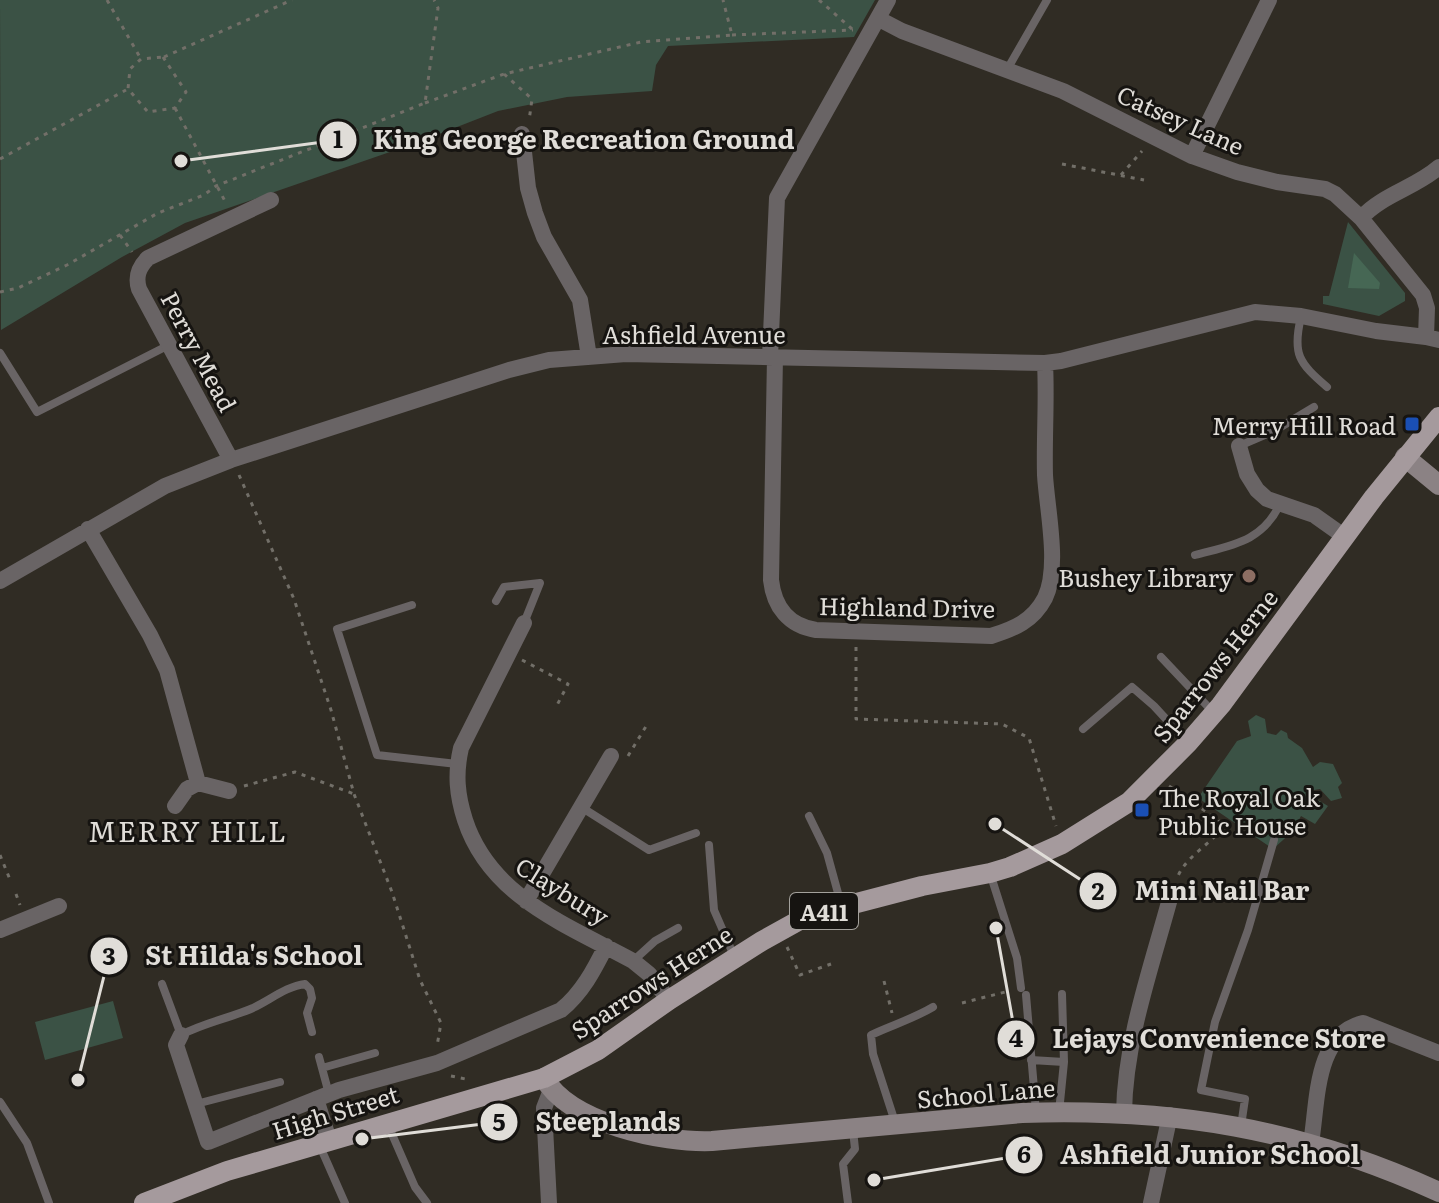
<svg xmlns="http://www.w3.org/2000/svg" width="1439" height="1203" font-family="Literata,serif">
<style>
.green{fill:#3b5245}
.forest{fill:#466754}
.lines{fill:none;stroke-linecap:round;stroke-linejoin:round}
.path{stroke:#726f68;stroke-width:3;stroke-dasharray:4 6;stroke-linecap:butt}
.lane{stroke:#696465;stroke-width:8}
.street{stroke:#696465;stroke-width:16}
.secondary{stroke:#8b8284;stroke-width:20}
.primary{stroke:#a59a9d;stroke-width:20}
.transit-dot{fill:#1a4fb4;stroke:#161411;stroke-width:3}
.education-dot{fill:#8d6e63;stroke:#161411;stroke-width:3}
.labels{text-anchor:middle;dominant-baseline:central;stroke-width:6;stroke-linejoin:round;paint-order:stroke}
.shield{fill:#161411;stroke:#a3a19c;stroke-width:2}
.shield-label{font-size:22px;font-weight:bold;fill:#e0ddd8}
.street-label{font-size:24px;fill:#e0ddd8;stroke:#161411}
.poi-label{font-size:24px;fill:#e0ddd8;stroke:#161411;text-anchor:end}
.quarter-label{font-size:28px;letter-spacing:2px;fill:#e0ddd8;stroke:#161411}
.leader{fill:none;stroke:#e0ddd8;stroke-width:3}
.callout-dot{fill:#e0ddd8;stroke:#161411;stroke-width:3}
.mark-label{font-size:24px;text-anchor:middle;font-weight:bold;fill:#111}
.callout-label{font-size:26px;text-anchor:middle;font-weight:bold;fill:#e0ddd8;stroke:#161411;stroke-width:6;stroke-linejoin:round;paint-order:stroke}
</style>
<rect width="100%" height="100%" fill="#302c24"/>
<path class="green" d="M0,0h875l-21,37 -186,9 -12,19 -4,26 -85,6 -69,14 -82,32 -231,80 -63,34 -121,73z
M1348,222l57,71v8l-26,15 -56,-12v-8h6z
M1256,715l9,4 2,14 9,2 5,-5 6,3 1,5 14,10 11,19 7,-5 13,2 9,19 -4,4 4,11 -11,3 -11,-12 -6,1 -1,7 15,9 -13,18 -14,-8 -8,15 -20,18 -75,-51 39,-57 14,-5 -3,-15z
M113,1001l10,37 -78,22 -10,-38z"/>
<path class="forest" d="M1354,253l26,30 -1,6 -31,-1z"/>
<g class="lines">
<path class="path" d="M107,0l34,59
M819,0l33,29
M732,35l121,-5
M163,57l23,35 -11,16 -27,4 -20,-23 2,-20 11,-10z
M164,57l128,-57
M504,74l28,25 -3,22
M425,103l79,-29 137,-32 91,-7 -9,-35
M175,108l51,95
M0,159l126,-69
M1062,164l82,16
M1121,175l21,-24
M120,235l12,17
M0,292l18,-4 49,-23 91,-52 46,-18 12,-9 209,-83 13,-95 -4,-8
M239,475l55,124 37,111 23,84 38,98 28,88 21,43 -4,23
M856,647v72l146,5 27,14 27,88
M522,660l46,24 -13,25
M628,756l20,-33
M244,786l51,-14 59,22
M1169,786l49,34 5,8c-13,16 -37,29 -45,48
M0,855l11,27
M16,894l4,11
M787,947l13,28 31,-11
M884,981l8,32
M962,1003l47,-12
M451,1076l19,4"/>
<path class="lane" d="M1008,68l39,-68
M1301,317c-9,37 -2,46 26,70
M0,353l37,59 132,-67
M1239,446l35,-15 40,-24
M1195,555c37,-10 67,-13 85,-51
M496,601l8,-14 36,-4 -16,40
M412,605l-75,24 40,126 80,9
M1161,657l52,55
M1083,729l49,-42 22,19 34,37
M581,807l68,43 47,-17
M809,816l18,37 14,51
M709,845l5,65 20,46
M990,873l27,85 4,30
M633,961l22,-20 23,-13
M162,984l19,51c22,-12 49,-17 72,-27 17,-8 34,-22 52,-24l5,5 2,9 -5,15 5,19
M1026,995l10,117
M319,1057l10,37
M1031,1060l33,2
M322,1068l53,-15
M0,1102l27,41 22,60
M196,1104l84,-22
M1059,1112l5,-50 -2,-68
M895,1122l-22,-68 -2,-19c21,-10 42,-16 62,-28
M388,1125l27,62 12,16
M1241,1126l4,-27 -44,-9 14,-68 33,-92 26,-90
M319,1144l26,59
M848,1203l-5,-39 12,-15 -2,-19"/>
<path class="street" d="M879,19l23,12 161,60 129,65 45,16 40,10 48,7 10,5 26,24 62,77 4,13 -1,29 13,3
M522,134l6,54 7,25 9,24 36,63 9,57
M1192,156l77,-156
M1361,218c22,-24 54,-30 78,-51
M770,357l7,-159 111,-198
M775,357l-4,223c3,27 18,46 45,50l175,6c23,-7 42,-15 54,-38 15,-31 2,-88 0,-123 -1,-38 2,-75 0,-112
M1239,446l8,28 10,16 10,9 47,16 31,22
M231,460l-92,-171c-4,-13 0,-22 9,-31l123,-58
M88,529l62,106 17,35 31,113
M0,581l165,-95 66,-26 278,-90 40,-10 77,-6 419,9 16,-2 194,-49 46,4 75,15 50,6
M524,623l-63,125c-6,26 -4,47 4,72 25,77 102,105 168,141l16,13 20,26
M175,806l12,-17 11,-6 31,8
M526,901l85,-145
M0,930l59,-24
M181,1035l-5,10 32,97 131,-52 98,-27 124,-53c21,-17 33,-40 45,-64
M316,1099l13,41
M1124,1113c1,-75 29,-150 48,-222
M1311,1143c7,-40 3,-108 52,-120l76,30
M549,1203l-5,-95 7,-18
M1151,1203l19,-88"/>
<path class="secondary" d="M1405,457l34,28
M544,1078c26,45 118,65 168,63l310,-28c153,-5 277,15 417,79"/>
<path class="primary" d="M144,1203l83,-32 317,-93 54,-28 71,-50 93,-59 45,-25 115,-30 68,-13 20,-6 52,-23 67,-42 59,-59 33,-38 153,-208 65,-80"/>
</g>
<g class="transit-dot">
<rect x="1404" y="416" width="16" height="16" rx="4"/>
<rect x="1134" y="802" width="16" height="16" rx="4"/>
</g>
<circle class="education-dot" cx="1249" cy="576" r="8"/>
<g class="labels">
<rect class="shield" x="790" y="893" width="68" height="36" rx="6"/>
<g class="shield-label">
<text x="824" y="911">A411</text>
</g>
<g class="street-label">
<text transform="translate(1181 119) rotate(24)">Catsey Lane</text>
<text x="694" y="333">Ashfield Avenue</text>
<text transform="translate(200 351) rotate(62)">Perry Mead</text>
<text transform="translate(907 606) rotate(1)">Highland Drive</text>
<text transform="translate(1214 665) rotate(-52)">Sparrows Herne</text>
<text transform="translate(563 890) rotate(32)">Claybury</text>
<text transform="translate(651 981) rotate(-33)">Sparrows Herne</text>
<text transform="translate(986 1092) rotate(-5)">School Lane</text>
<text transform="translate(335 1111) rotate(-17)">High Street</text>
</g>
<g class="poi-label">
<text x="1396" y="424">Merry Hill Road</text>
<text x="1233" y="576">Bushey Library</text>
<text x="1158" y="796" text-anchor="start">The Royal Oak<tspan x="1158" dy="28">Public House</tspan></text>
</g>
<g class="quarter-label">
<text x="188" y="830">MERRY HILL</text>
</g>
</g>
<path class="leader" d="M181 161L338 140M995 824L1098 891M78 1080L109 956M996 928L1016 1039M362 1139L499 1122M874 1180L1024 1155"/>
<g class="callout-dot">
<circle cx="181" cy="161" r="8"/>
<circle cx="995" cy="824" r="8"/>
<circle cx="78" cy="1080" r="8"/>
<circle cx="996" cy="928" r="8"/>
<circle cx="362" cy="1139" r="8"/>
<circle cx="874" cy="1180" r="8"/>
<circle cx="338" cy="140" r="20"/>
<circle cx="1098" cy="891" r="20"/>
<circle cx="109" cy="956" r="20"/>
<circle cx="1016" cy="1039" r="20"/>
<circle cx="499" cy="1122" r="20"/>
<circle cx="1024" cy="1155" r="20"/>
</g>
<g class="mark-label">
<text x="338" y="148">1</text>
<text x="1098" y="900">2</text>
<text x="109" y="965">3</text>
<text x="1016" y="1047">4</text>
<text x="499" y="1131">5</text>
<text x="1024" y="1163">6</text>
</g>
<g class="callout-label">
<text x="584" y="149">King George Recreation Ground</text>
<text x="1222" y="900">Mini Nail Bar</text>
<text x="254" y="965">St Hilda's School</text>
<text x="1219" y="1048">Lejays Convenience Store</text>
<text x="608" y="1131">Steeplands</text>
<text x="1210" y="1164">Ashfield Junior School</text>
</g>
</svg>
